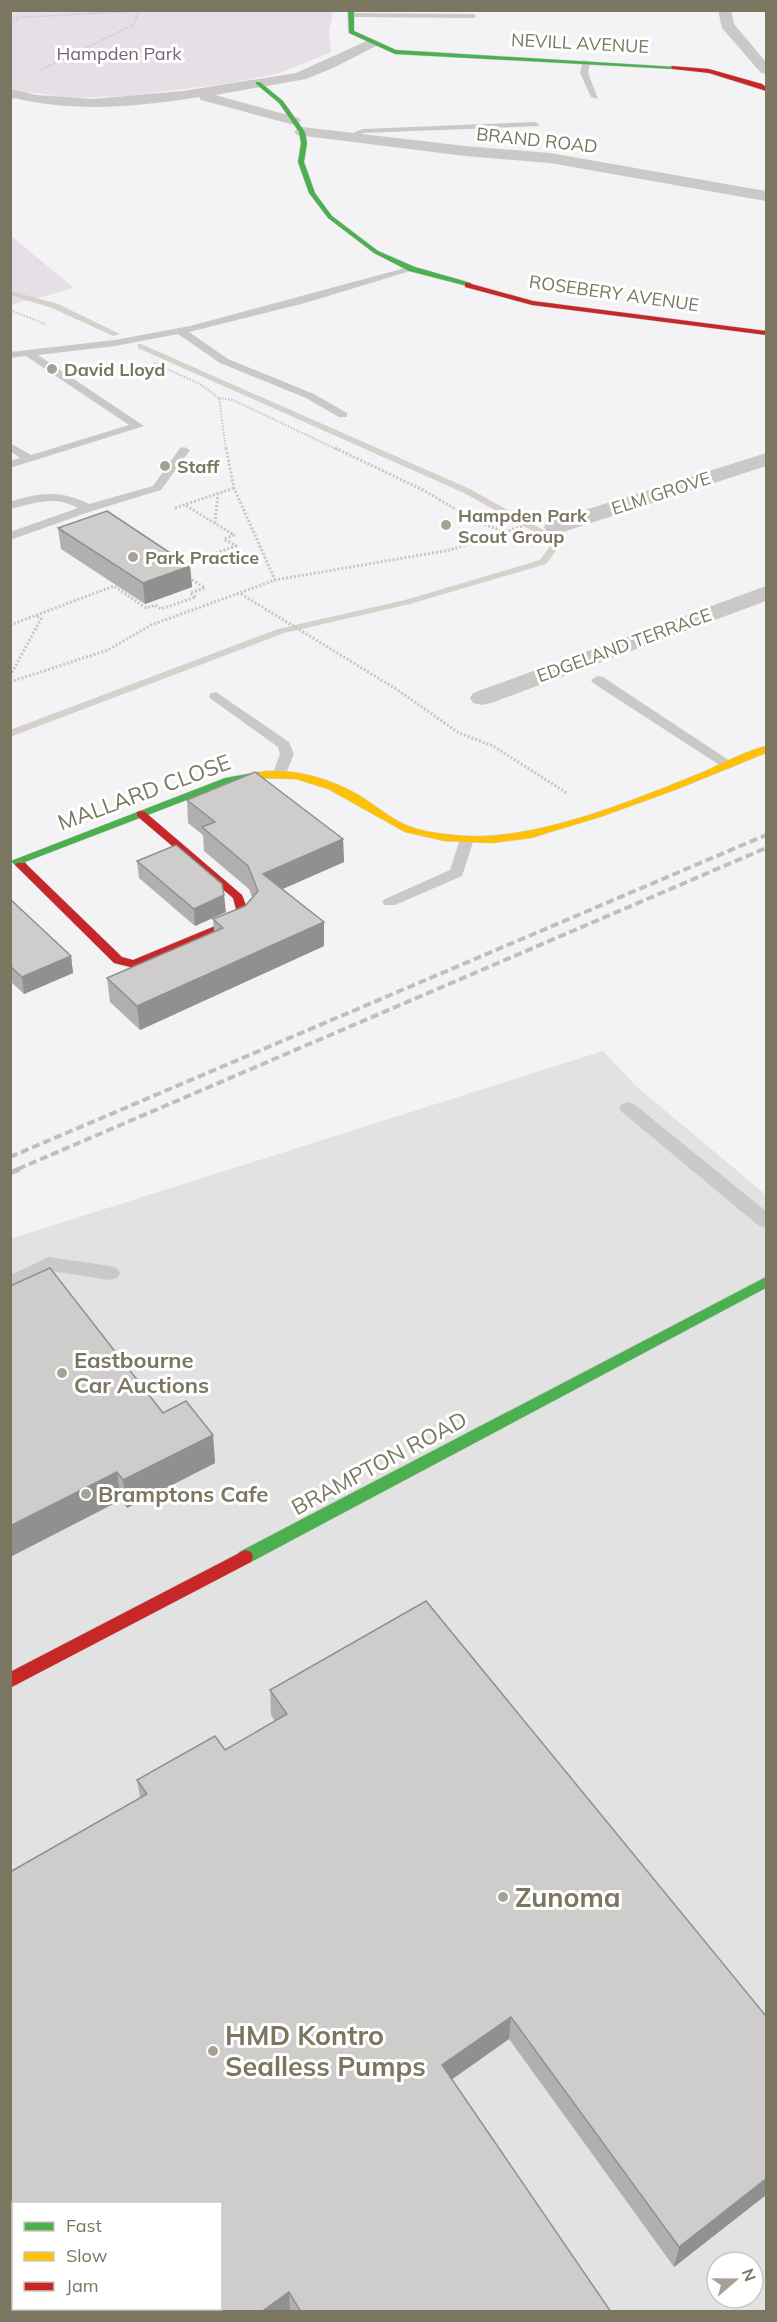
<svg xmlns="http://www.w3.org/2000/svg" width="777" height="2322" font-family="Mulish,sans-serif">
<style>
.built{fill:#e3e2e2;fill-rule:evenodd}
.green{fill:#e6e0e6}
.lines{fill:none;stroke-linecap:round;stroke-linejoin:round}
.stream{fill:#d6d1cb;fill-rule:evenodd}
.fast-casing{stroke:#d0cfce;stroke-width:1}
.slow-casing{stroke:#d0cfce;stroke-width:1}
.jam-casing{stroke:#d0cfce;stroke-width:1}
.path-far2{stroke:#c7c7c5;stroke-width:1.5;stroke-dasharray:1.5 1.5;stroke-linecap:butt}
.path-far1{stroke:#c7c7c5;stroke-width:2;stroke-dasharray:1.5 1.5;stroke-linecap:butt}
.path{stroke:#c7c7c5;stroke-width:3;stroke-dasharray:2 2;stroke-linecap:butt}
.lane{fill:#cac9c8;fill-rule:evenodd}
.street{fill:#cac9c8;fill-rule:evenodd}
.fast{fill:#4caf50;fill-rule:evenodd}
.slow{fill:#ffc107;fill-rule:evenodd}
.jam{fill:#c62828;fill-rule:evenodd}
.rail-far1{stroke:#bfbfbd;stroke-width:4;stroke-dasharray:8 4;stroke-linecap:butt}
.rail{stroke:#bfbfbd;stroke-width:5;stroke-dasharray:10 5;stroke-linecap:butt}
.wall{fill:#b1b0af}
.shaded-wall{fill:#90908f}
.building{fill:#cecdcc;stroke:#90908f;stroke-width:1.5;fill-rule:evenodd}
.poi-dot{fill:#a5a194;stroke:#fff;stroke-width:2}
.labels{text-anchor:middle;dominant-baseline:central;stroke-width:6;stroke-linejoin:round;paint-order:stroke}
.far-street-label{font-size:18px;fill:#7b7660;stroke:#fff}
.far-park-label{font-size:18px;fill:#796276;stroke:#fff}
.far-poi-label{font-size:18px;font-weight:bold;fill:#7b7660;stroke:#fff;text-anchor:start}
.street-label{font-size:22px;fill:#7b7660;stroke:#fff}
.poi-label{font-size:22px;font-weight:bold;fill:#7b7660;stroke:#fff;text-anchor:start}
.near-poi-label{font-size:27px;font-weight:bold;fill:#7b7660;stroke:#fff;text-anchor:start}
</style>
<rect width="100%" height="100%" fill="#f3f2f4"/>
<path class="built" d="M603,1051l34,36 129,108v1116h-755l-1,-1072zM14,2204h206v104h-206zM717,2262h36v36h-36z"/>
<path class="green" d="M11,11h322l-4,20 2,21 -51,21 -49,10 -101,13 -63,2 -37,-6 -19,8z
M11,236l63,52 -63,17z"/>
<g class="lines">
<path class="stream" d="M10,291l48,13 62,30 -7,2 -61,-28 -42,-13z
M141,344l329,145 93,52 -17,23 -136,40 -126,29 -274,104v-7l268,-101 127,-29 135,-40 13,-18 -89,-49 -326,-145v-4z"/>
<defs>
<path id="fast" d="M348,10h6v21l42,19 280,17 -3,2 -278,-15 -46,-21z
M256,82h4l23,19 22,31 2,11 -3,19 11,31 17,23 46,35 37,16 56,16v4l-62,-16 -35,-18 -46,-35 -19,-25 -11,-31 3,-19 -2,-11 -20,-29 -23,-19z
M259,772l5,3 -1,2 -32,6 -206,79 2,3 -2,2h-8l-6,-6 214,-83z
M766,1277v11l-515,274 -6,2 -6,-2 -2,-5 2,-5z"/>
<path id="slow" d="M766,746v7l-91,37 -72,26 -72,22 -39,5 -47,-2 -40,-9 -77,-43 -32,-10 -37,-1 -5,-3c6,-5 17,-4 26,-4 28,1 57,11 82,26 14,9 27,20 42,27 15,7 32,9 49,11 77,9 178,-34 250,-63 20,-9 41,-20 63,-26z"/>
<path id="jam" d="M671,66l38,3 53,15 4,3v4l-57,-18 -36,-4z
M468,283l65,18 233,30v4l-234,-30 -67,-18v-4z
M141,811l4,1 97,83 7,18 -9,12 -102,42 -4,1 -20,-5 -99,-98 2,-2h8l97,94 11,3 99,-41 5,-6 -4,-15 -96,-82v-4z
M245,1550l6,2 2,5 -2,5 -241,126v-16z"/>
</defs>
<use href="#fast" class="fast-casing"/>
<use href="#slow" class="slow-casing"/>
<use href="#jam" class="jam-casing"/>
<path class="path-far2" d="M10,18l129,-7 -6,14 -94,46
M10,22l9,-3"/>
<path class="path-far1" d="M10,310l35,14
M154,363l46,21 19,14 7,52
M219,398l14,2 105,50"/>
<path class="path" d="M226,448l8,40 41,92
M335,448l90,43 52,31 29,10
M175,508l59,-20
M215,523l3,-29
M182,565l54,-19 -12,-7 10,-4 -49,-30
M241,594l155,95 63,44 34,13 74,47
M10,625l104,-39 32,22 9,-3 6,4 35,-12 -6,-4 15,-5 -17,-11
M10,676l31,-57 -5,-4
M10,682l98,-32 43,-25 124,-45 175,-30 76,-25"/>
<path class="lane" d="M348,13l125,1 4,2 -4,2 -122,-1z
M583,60l7,2 -2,11 10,26 -7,-2 -11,-24z
M535,122l4,2 -1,2 -174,7 -17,6 -4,-2 20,-8z
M409,267l8,2 -112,34 -116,29 39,27 86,35 33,19v4h-8l-33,-19 -86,-35 -42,-29 -63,12 -77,9 106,71 -134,42v-7l10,-3 -10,-7v-8l21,12 98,-30 -103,-69 -16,2v-6l105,-12 75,-14z
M184,447l6,3 -29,40 -69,21 -82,29v-8l68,-24c-25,-13 -42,-5 -68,1v-7c29,-10 51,-12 79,2l64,-18 27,-38z
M598,676l5,1 133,88 -7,4 -5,-1 -131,-85 -2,-3z
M216,692l73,50 5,12 -9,22h-10l-2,-3 7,-19 -2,-7 -67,-48 -2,-3 2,-3z
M467,835l7,4 -12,37 -67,29h-10l-3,-3 3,-3 65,-29 10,-31z
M628,1102l6,2 132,107v16l-7,-1 -137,-114 -3,-4 3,-4z
M49,1257l61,9 7,2 3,5 -3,5 -7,2 -59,-9 -41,20v-16z"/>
<path class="street" d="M718,10h13l3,14 32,38v12l-5,-1 -39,-45z
M371,39l5,1 2,3 -2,3 -43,22 -27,11 -91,16 84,23 2,3 -7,4 -93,-25 -2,-3c-63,10 -126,16 -189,0v-8l26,6 57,4 90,-8 113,-18z
M302,127l163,19 85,7 216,38v10l-216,-38 -85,-7 -168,-21 -3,-3z
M766,453v13l-203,66 -8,2 -8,-2 -3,-5 3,-5z
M766,586v15l-275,102 -9,2 -9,-2 -3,-5 3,-5z"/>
<use href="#fast" class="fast"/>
<use href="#slow" class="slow"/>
<use href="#jam" class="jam"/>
<path class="rail-far1" d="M10,1157l756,-322
M18,1169l748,-321"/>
<path class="rail" d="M10,1173l12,-5"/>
</g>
<path class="wall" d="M58,528l132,38 2,21 -47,17 -84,-55z
M187,800l156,39 1,23 -61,27 41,33v24l-184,84 -30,-28 -3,-24 107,-46 -1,-13 32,-13 7,-9 -3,-8 -45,-38 -1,-16 -15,-12z
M137,861l89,51 -31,14 -56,-48z
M10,899l61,57 2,17 -49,21 -14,-13z
M10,1286l153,127 50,22 2,28 -88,45 -6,-8 -111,57z
M270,1690l496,326v179l-92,72 -165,-228 -58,41 160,232h-601l130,-515 -3,-17 88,-30 50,-29 -4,-6z"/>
<path class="shaded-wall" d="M190,566l2,21 -47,17 -2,-21z
M343,839l1,23 -80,35 -1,-23z
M224,895l2,17 -31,14 -1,-17z
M324,922v24l-184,84 -3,-24z
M71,956l2,17 -49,21 -2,-17z
M213,1435l2,28 -88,45 -4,-28z
M117,1472l4,28 -111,57v-31z
M511,2017l-2,22 -68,48 1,-22z
M766,2179v16l-92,72 5,-20z
M289,2292l1,20h-29z"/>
<path class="building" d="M107,511l83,55 -47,17 -85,-55z
M255,772l88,67 -80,35 61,48 -187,84 -30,-28 116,-50 -10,-9 32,-13 13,-15 -10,-25 -46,-39 13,-5 -28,-22z
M176,845l46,39 2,11 -30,14 -57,-48z
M10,899l61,57 -49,21 -12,-11z
M50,1268l113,145 23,-12 27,34 -90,45 -6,-8 -107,54v-240z
M426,1601l340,415v163l-87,68 -168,-230 -69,48 169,247h-310l-12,-20 -28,20h-251v-440l137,-78 -10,-14 78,-44 10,14 62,-36 -17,-24zM14,2204h206v104h-206z"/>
<g class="poi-dot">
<circle cx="52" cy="369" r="6"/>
<circle cx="165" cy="466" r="6"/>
<circle cx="446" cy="525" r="6"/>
<circle cx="133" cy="557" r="6"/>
<circle cx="62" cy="1373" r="6"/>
<circle cx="86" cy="1494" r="6"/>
<circle cx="503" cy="1897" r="6"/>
<circle cx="213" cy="2051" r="6"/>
</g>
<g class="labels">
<g class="far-street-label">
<text transform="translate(580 43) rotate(3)">NEVILL AVENUE</text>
<text transform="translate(537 140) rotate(6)">BRAND ROAD</text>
<text transform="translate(614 293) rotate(8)">ROSEBERY AVENUE</text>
<text transform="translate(661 493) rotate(-18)">ELM GROVE</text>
<text transform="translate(624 645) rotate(-20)">EDGELAND TERRACE</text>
</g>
<g class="far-park-label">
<text x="119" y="53">Hampden Park</text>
</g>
<g class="far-poi-label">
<text x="64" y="369">David Lloyd</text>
<text x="177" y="466">Staff</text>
<text x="458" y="515">Hampden Park<tspan x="458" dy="21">Scout Group</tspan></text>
<text x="145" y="557">Park Practice</text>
</g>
<g class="street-label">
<text transform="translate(144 792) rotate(-20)">MALLARD CLOSE</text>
<text transform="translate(379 1463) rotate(-28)">BRAMPTON ROAD</text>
</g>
<g class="poi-label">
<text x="74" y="1360">Eastbourne<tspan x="74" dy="25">Car Auctions</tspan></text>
<text x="98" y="1494">Bramptons Cafe</text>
</g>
<g class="near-poi-label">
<text x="515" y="1897">Zunoma</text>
<text x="225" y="2035">HMD Kontro<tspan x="225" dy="31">Sealless Pumps</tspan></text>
</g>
</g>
<rect width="777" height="2322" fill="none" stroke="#7b7660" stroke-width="24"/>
<rect x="12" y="2202" width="210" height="108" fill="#ffffff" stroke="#cac8bf" stroke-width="1.5"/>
<rect x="24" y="2222" width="30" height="9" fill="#4caf50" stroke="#cac8bf" stroke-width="1.5"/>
<text x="66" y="2232" font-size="18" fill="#7b7660">Fast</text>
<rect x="24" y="2252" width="30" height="9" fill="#ffc107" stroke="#cac8bf" stroke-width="1.5"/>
<text x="66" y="2262" font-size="18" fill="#7b7660">Slow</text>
<rect x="24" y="2282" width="30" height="9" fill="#c62828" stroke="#cac8bf" stroke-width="1.5"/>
<text x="66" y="2292" font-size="18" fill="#7b7660">Jam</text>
<g transform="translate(735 2280) rotate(70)"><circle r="28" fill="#ffffff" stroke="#cac8bf" stroke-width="1.5"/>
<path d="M0-4.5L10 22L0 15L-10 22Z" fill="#a5a194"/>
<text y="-9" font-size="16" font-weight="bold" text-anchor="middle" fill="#7b7660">N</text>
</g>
</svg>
